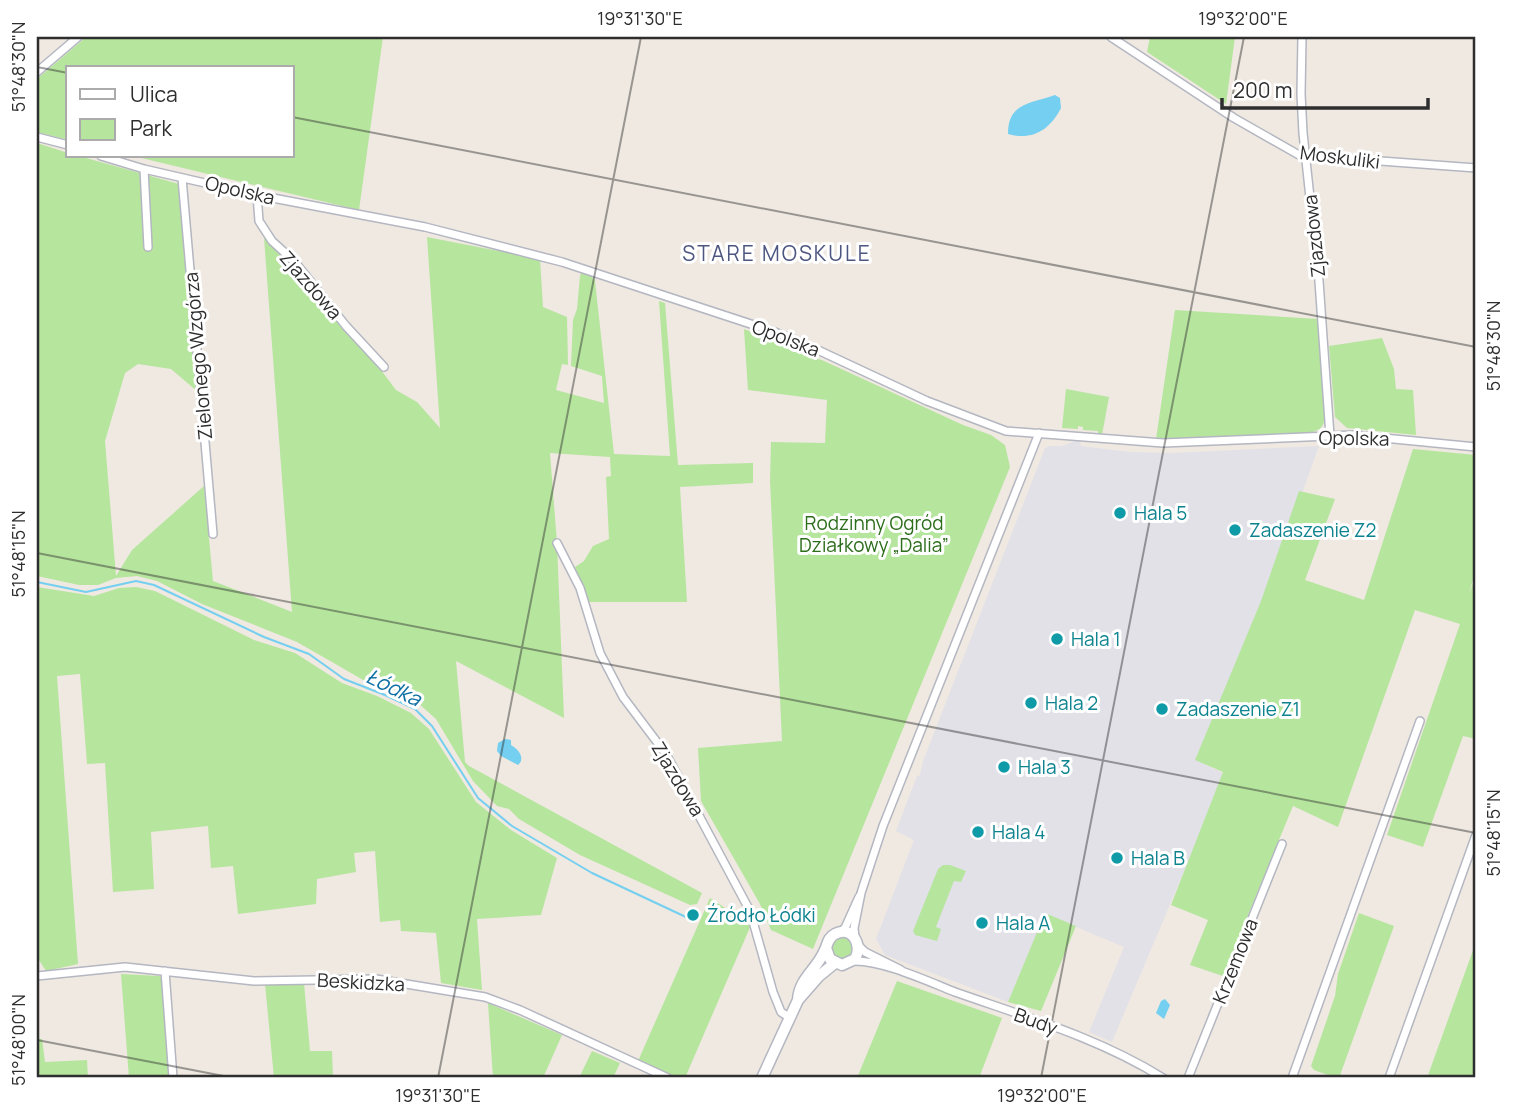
<svg xmlns="http://www.w3.org/2000/svg" width="1513" height="1115" font-family="Manrope,sans-serif">
<style>
.industrial{fill:#e3e1e8}
.green{fill:#b6e59e}
.water{fill:#75cff0}
.lines{fill:none;stroke-linecap:round;stroke-linejoin:round}
.stream{stroke:#75cff0;stroke-width:2}
.street-casing{stroke:#b4b7c1;stroke-width:10}
.secondary-casing{stroke:#b4b7c1;stroke-width:13}
.street{stroke:#fff;stroke-width:7}
.secondary{stroke:#fff;stroke-width:10}
.ticks{fill:none;stroke:#2e2e2e;stroke-width:2;stroke-opacity:0.45}
.culture-dot{fill:#0f9aa8;stroke:#fff;stroke-width:2.5}
.labels{text-anchor:middle;dominant-baseline:central;stroke-width:6;stroke-linejoin:round;paint-order:stroke}
.street-label{font-size:19px;fill:#2e2e2e;stroke:#fff}
.culture-label{font-size:19px;fill:#0d838f;stroke:#fff;text-anchor:start}
.park-label{font-size:19px;fill:#2c6e1b;stroke:#fff}
.neighbourhood-label{font-size:21px;letter-spacing:2px;fill:#4d5680;stroke:#fff}
.water-label{font-size:21px;font-style:italic;fill:#0d6fa3;stroke:#fff}
.neatline{fill:none;stroke:#2e2e2e;stroke-width:2.5}
.ticks-label{font-size:18px;text-anchor:middle;fill:#2e2e2e}
</style>
<rect width="100%" height="100%" fill="#efe9e1"/>
<path class="industrial" d="M1077,440l3,1 1,5 49,6 42,1 147,-7 -63,176 -54,141 23,11 -113,268 -23,-10 35,-85 -79,-33 -37,88 -123,-47 -9,-16 38,-99 -18,-9 21,-55 3,-1 3,-14 122,-313 5,-2h13z"/>
<path class="green" d="M86,37h297l-24,173 -226,-54h159v-88h-224v72l-31,-8v-53z
M1150,37h85l-9,67 -79,-52z
M37,143l31,10v3h11l100,28 19,208 -27,-23 -33,-5 -13,9 -20,68 11,135 16,-26 72,-64 9,95 79,31 -28,-374 41,41 40,53 33,34 18,24 21,12 23,26 -13,-191 113,22 3,48 24,10 1,48 -6,-1 -6,26 48,13 -2,-27 -31,-10 2,-46 4,-11 3,-33 2,-5 8,3 5,7 19,173 56,2 -11,-155 6,2 13,162 75,-2v20l-73,4 7,115h-98l-14,-35 9,-6 9,-15 16,-7 -3,-62 5,-1 -1,-19 -60,-4 7,90 7,175 -108,-57 9,101 4,4 233,127 -5,11 -7,1 -110,-50 -61,-36 -10,-10 -12,-3 -24,-25 -37,-62 -18,-16 -53,-22 -68,-39 -95,-38 -45,-23 -20,-5 -21,2 -18,7h-19l-42,-9z
M1175,310l143,9 7,96c0,14 -8,17 -22,19l-147,5z
M744,329l80,32 139,64 28,10 14,10 5,22 -197,482 -42,-19 -11,-26 -59,-103 -3,-53 84,-7 -12,-260 1,-39 54,1 2,-43 -79,-10z
M1382,338l12,31 2,20 17,1 3,45 -69,-7 -12,-11 -6,-71z
M1066,389l43,8 -7,38 -4,-1v-3l-15,-1v-3l-5,-1v3l-16,-1z
M1413,449l63,6v114l-7,25 7,-19v164l-13,-3 -40,111 -36,-12 73,-211 -45,-14 -77,217 -45,-21 -70,170 -33,-11 18,-45 -37,-15 52,-133 -28,-12 66,-159 38,-110 36,8 -30,81 59,20z
M37,587l57,9 25,-8 17,-1 19,4 99,49 41,13 47,30 35,13 34,17 18,16 47,73 35,28 46,28 -16,57 -64,4 5,71 -41,-7 -5,-50 -35,-2 -1,-11 -20,2 -5,-71 -21,2 2,19 -39,7 -1,25 -78,10 -5,-48 -22,2 -3,-42 -57,6 3,57 -41,3 -8,-129 -18,1 -7,-90 -23,2 21,288 -32,7 -7,-11 -2,-30z
M943,865h7l16,6 -5,11 -7,-1 -18,46 5,2 -4,12 -22,-6 -2,-4 25,-62z
M710,898l41,27 -66,153h-8l-39,-17z
M1045,913l31,13 -35,85 -33,-9z
M1359,913l35,13 -55,152h-3l-22,-8 -3,-4 24,-70 3,-22z
M832 948a11 11 0 1 1 22 0a11 11 0 1 1-22 0Z
M1476,942v136h-49z
M121,974l39,2 2,4 9,98h-42z
M897,981l105,37 -23,60h-122z
M304,983l6,68h22l1,27h-59l-9,-94z
M488,1003l74,32 -19,43h-50z
M37,1039h5l3,23 42,-2 1,18h-51z
M592,1051l28,12 -7,15h-34z"/>
<path class="water" d="M1055,95l5,3 1,10c-11,22 -29,33 -53,26 0,-31 21,-30 47,-39z
M505,739l6,1v5c7,4 15,13 7,20l-17,-9 -4,-5 1,-8z
M1165,999l5,6 -6,14 -8,-6 5,-12z"/>
<g class="lines">
<path class="stream" d="M37,582l49,10 50,-11 18,4 110,52 45,17 35,25 41,16 30,14 17,17 46,72 34,28 80,47 96,45"/>
<defs>
<path id="street" d="M1111,37l123,81 65,37 177,13
M1302,37l-1,57 2,39 16,148 11,155
M37,72l41,-35
M37,137l31,8
M101,156l43,13 113,26 168,32 137,35 210,69 33,13 122,57 79,30 157,12 190,-8 123,12
M144,169l4,78
M182,178l31,356
M257,195l2,26 13,20 23,21 51,64 38,41
M557,543l23,45 20,65 23,44 43,57 84,157 23,81 8,20 9,6
M840,932l5,-4 14,-31
M855,938l-1,-10 7,-35 22,-67 156,-393
M858,945l7,7 36,18
M853,961c29,-1 74,20 102,31 71,25 144,46 208,86
M165,971l8,107
M37,976l88,-9 129,14 122,-2 109,18 35,13 148,68
M1188,1078l94,-234
M1292,1078l128,-357
M1389,1078l87,-243"/>
<path id="secondary" d="M798,1000l21,-24 16,-13
M762,1078l36,-78c1,-21 18,-30 26,-48 4,-7 3,-14 11,-18 17,-9 28,11 20,25l-13,6 -12,-6 -4,-11"/>
</defs>
<use href="#street" class="street-casing"/>
<use href="#secondary" class="secondary-casing"/>
<use href="#street" class="street"/>
<use href="#secondary" class="secondary"/>
</g>
<path class="ticks" d="M37,40v-3M37,67l31,6M292,117l1184,230M37,553l1439,280M37,1040l197,38M438,1078l203,-1041M1041,1078l203,-1041"/>
<g class="culture-dot">
<circle cx="1120" cy="513" r="7"/>
<circle cx="1235" cy="530" r="7"/>
<circle cx="1057" cy="639" r="7"/>
<circle cx="1031" cy="703" r="7"/>
<circle cx="1162" cy="709" r="7"/>
<circle cx="1004" cy="767" r="7"/>
<circle cx="978" cy="832" r="7"/>
<circle cx="1117" cy="858" r="7"/>
<circle cx="693" cy="915" r="7"/>
<circle cx="982" cy="923" r="7"/>
</g>
<g class="labels">
<g class="street-label">
<text transform="translate(1340 157) rotate(7)">Moskuliki</text>
<text transform="translate(240 190) rotate(13)">Opolska</text>
<text transform="translate(1314 236) rotate(-96)">Zjazdowa</text>
<text transform="translate(311 285) rotate(49)">Zjazdowa</text>
<text transform="translate(786 338) rotate(21)">Opolska</text>
<text transform="translate(198 356) rotate(-95)">Zielonego Wzgórza</text>
<text transform="translate(1354 438) rotate(1)">Opolska</text>
<text transform="translate(678 779) rotate(59)">Zjazdowa</text>
<text transform="translate(1235 961) rotate(-68)">Krzemowa</text>
<text transform="translate(361 982) rotate(3)">Beskidzka</text>
<text transform="translate(1036 1021) rotate(20)">Budy</text>
</g>
<g class="culture-label">
<text x="1134" y="513">Hala 5</text>
<text x="1249" y="530">Zadaszenie Z2</text>
<text x="1071" y="639">Hala 1</text>
<text x="1045" y="703">Hala 2</text>
<text x="1176" y="709">Zadaszenie Z1</text>
<text x="1018" y="767">Hala 3</text>
<text x="992" y="832">Hala 4</text>
<text x="1131" y="858">Hala B</text>
<text x="707" y="915">Źródło Łódki</text>
<text x="996" y="923">Hala A</text>
</g>
<g class="park-label">
<text x="874" y="523">Rodzinny Ogród<tspan x="874" dy="22">Działkowy „Dalia”</tspan></text>
</g>
<g class="neighbourhood-label">
<text x="777" y="253">STARE MOSKULE</text>
</g>
<g class="water-label">
<text transform="translate(394 687) rotate(26)">Łódka</text>
</g>
</g>
<rect width="1513" height="1115" fill="none" stroke="#ffffff" stroke-width="77"/>
<rect x="66" y="66" width="228" height="91" fill="#ffffff" stroke="#ababab" stroke-width="2"/>
<rect x="80" y="89" width="35" height="10" fill="#ffffff" stroke="#ababab" stroke-width="2"/>
<text x="130" y="102" font-size="21" fill="#2e2e2e">Ulica</text>
<rect x="80" y="119" width="35" height="21" fill="#b6e59e" stroke="#ababab" stroke-width="2"/>
<text x="130" y="136" font-size="21" fill="#2e2e2e">Park</text>
<path d="M1222 98v10h206v-10" fill="none" stroke="#2e2e2e" stroke-width="3.5"/>
<text x="1233" y="98" font-size="21" fill="#2e2e2e" stroke="#ffffff" stroke-width="5" paint-order="stroke">200 m</text>
<rect x="38" y="38" width="1436" height="1038" class="neatline"/>
<g class="ticks-label">
<text x="640" y="25">19°31'30"E</text>
<text x="1243" y="25">19°32'00"E</text>
<text transform="translate(19 67) rotate(-90)" y="6">51°48'30"N</text>
<text transform="translate(1494 346) rotate(-90)" y="6">51°48'30"N</text>
<text transform="translate(19 554) rotate(-90)" y="6">51°48'15"N</text>
<text transform="translate(1494 833) rotate(-90)" y="6">51°48'15"N</text>
<text transform="translate(19 1040) rotate(-90)" y="6">51°48'00"N</text>
<text x="438" y="1102">19°31'30"E</text>
<text x="1042" y="1102">19°32'00"E</text>
</g>
</svg>
